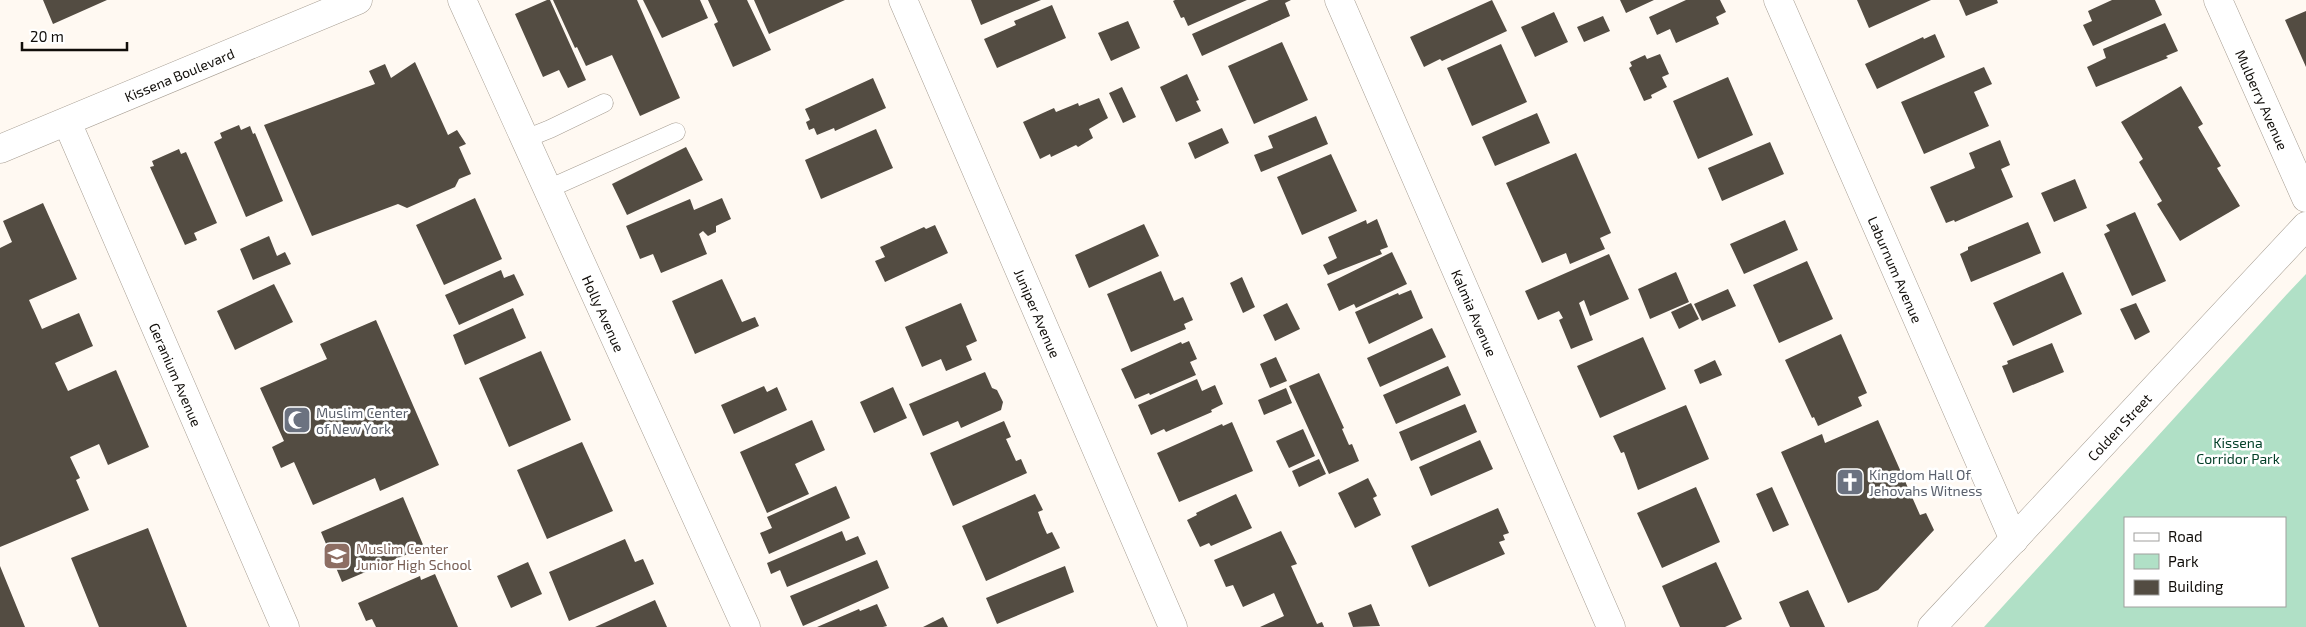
<svg xmlns="http://www.w3.org/2000/svg" width="2306" height="627" font-family="'Exo 2',sans-serif">
<style>
.green{fill:#b0e0c6;fill-rule:evenodd}
.building{fill:#534c42}
.lines{fill:none;stroke-linecap:round;stroke-linejoin:round}
.lane-casing{stroke:#a69d92;stroke-width:19}
.street-casing{stroke:#a69d92;stroke-width:29}
.secondary-casing{stroke:#a69d92;stroke-width:29}
.lane{stroke:#fff;stroke-width:18}
.street{stroke:#fff;stroke-width:28}
.secondary{stroke:#fff;stroke-width:28}
.labels{text-anchor:middle;dominant-baseline:central;stroke-width:5;stroke-linejoin:round;paint-order:stroke}
.street-label{font-size:14px;fill:#110e0a;stroke:#fff}
.worship-label{font-size:14px;fill:#5b616d;stroke:#fff;text-anchor:start}
.park-label{font-size:14px;fill:#054029;stroke:#fff}
.education-label{font-size:14px;fill:#785e54;stroke:#fff;text-anchor:start}
</style>
<rect width="100%" height="100%" fill="#fff9f2"/>
<path class="green" d="M2306,274v353h-322l305,-335zM2285,518v88h-160v-88z"/>
<path class="building" d="M43,0h64l-54,24z
M547,0h3l36,80 -18,8 -9,-18 -16,7 -28,-63z
M553,0h84l43,98 -40,18 -28,-61 -26,11 -9,-19 -2,1z
M643,0h57l8,18 -46,20z
M708,0h39l24,50 -38,17 -19,-43 4,-2z
M754,0h91l-76,34z
M971,0h70l-60,25z
M1175,0h72l-59,26 -4,-9 -3,1 -8,-17z
M1269,0h22l-6,3 5,13 -88,40 -10,-22z
M1492,0l15,31 -65,30 -2,-2 -16,8 -14,-30z
M1620,0h34l-28,13z
M1686,0h34l6,12 -10,5 3,7 -43,19 -6,-14 -13,6 -8,-18z
M1857,0h74l-62,28z
M1959,0h38l1,3 -32,13z
M2112,0h43l7,15 -69,31 -10,-21 9,-4 -4,-10z
M1052,5l14,33 -69,30 -13,-29 32,-14 -2,-4z
M2306,11v56l-21,-47z
M1554,12l14,30 -33,15 -14,-30z
M1603,16l7,15 -26,11 -7,-15z
M1128,21l12,27 -29,13 -13,-28z
M2165,23l13,28 -12,5 2,2 -72,29 -9,-20 19,-9 -3,-9z
M1935,34l10,23 -68,32 -12,-25 58,-27 1,2z
M1282,42l26,58 -54,24 -26,-58z
M1501,44l26,58 -55,24 -25,-58z
M1660,54l9,20 -7,3 5,10 -16,8 1,3 -8,3 -15,-33 3,-2 -2,-4 15,-7 2,4z
M415,62l33,73 9,-5 9,14 -7,3 12,27 -12,5 -4,8 -48,21 -9,-4 -86,32 -48,-111 111,-41 -6,-13 16,-7 6,14z
M1984,67l8,17 -18,8 15,34 -65,28 -23,-52z
M1187,74l12,26 -3,1 5,10 -25,11 -16,-35z
M1728,77l25,58 -55,24 -25,-58z
M873,78l13,30 -51,23 -1,-3 -17,7 -3,-7 -5,2 -3,-8 4,-2 -5,-11z
M2181,86l22,38 -5,3 23,39 -4,2 23,38 -60,35 -23,-37 5,-3 -23,-39 4,-3 -22,-37z
M1122,87l14,30 -13,6 -14,-30z
M1099,98l9,20 -19,11 4,9 -15,9 -2,-2 -25,12 -1,-3 -10,5 -17,-37 31,-14 2,4 22,-9 1,3z
M1537,113l13,30 -55,23 -13,-29z
M1316,116l12,28 -67,28 -7,-17 19,-7 -5,-12z
M239,125l2,5 9,-4 3,8 2,-1 28,68 -37,16 -32,-75 8,-4 -2,-5z
M1222,128l7,15 -34,16 -7,-16z
M876,129l17,39 -72,31 -16,-39z
M2000,140l10,25 -9,4 12,28 -58,25 -1,-2 -8,3 -16,-36 45,-19 -6,-15z
M1770,142l14,32 -62,27 -14,-33z
M686,147l17,33 -76,35 -15,-31z
M179,149l2,5 5,-2 31,71 -23,10 3,7 -12,5 -35,-78 4,-1 -2,-5z
M1576,153l35,80 -11,5 5,11 -35,15 -4,-11 -24,10 -36,-80z
M1331,154l26,57 -55,24 -25,-58z
M2075,179l12,29 -33,14 -13,-29z
M475,198l27,61 -58,26 -28,-60z
M722,198l9,21 -15,7v6l-8,4 -5,-5 -4,3 8,20 -46,19 -8,-19 -13,5 -14,-33 64,-27 4,11z
M43,203l34,76 -48,21 13,29 37,-16 14,33 -38,17 13,28 48,-21 33,77 -41,18 -9,-21 -29,13 10,21 -4,2 13,30 -89,37v-299l12,-6 -9,-21z
M2135,212l31,69 -34,15 -28,-62 6,-3 -4,-6z
M1377,219l11,28 -8,3 2,4 -54,21 -5,-10 14,-7 -9,-21 38,-17 1,4z
M1785,220l13,30 -54,24 -14,-30z
M2028,222l13,31 -70,29 -11,-28 8,-4v-3z
M1144,224l15,32 -70,32 -14,-33z
M935,225l13,28 -63,29 -10,-21 10,-4 -5,-10 44,-20 2,2z
M269,236l8,20 8,-4 6,12 -38,16 -13,-31z
M1392,252l15,32 -51,24 -2,-4 -15,7 -12,-27z
M1609,254l20,45 -39,17 -6,-16 -5,3 14,37 -22,9 -12,-29 4,-2 -4,-7 -21,9 -13,-29z
M1807,261l26,58 -54,24 -26,-58z
M501,270l3,8 10,-4 10,21 -65,30 -14,-30z
M1161,271l13,30 9,-4 10,23 -9,4 2,5 -55,23 -24,-58z
M1676,272l13,30 -39,17 -12,-30z
M2063,272l19,42 -69,32 -20,-43z
M1242,277l13,30 -12,6 -13,-30z
M722,279l20,43 13,-5 4,9 -64,28 -23,-53z
M274,284l19,38 -58,28 -18,-39z
M1728,289l8,17 -34,15 -8,-17z
M1411,290l12,28 -54,26 -14,-32 43,-19 1,2z
M961,303l16,38 -11,5 6,14 -26,11 -5,-12 -19,8 -17,-40z
M1287,303l13,26 -25,12 -12,-26z
M1691,303l8,16 -20,10 -8,-17z
M2136,303l14,29 -15,8 -15,-31z
M513,308l13,30 -61,27 -12,-30z
M376,320l63,145 -59,26 -5,-13 -62,27 -19,-43 -13,6 -9,-21 12,-6 -24,-53 67,-29 -7,-15z
M1432,328l14,29 -66,30 -13,-29z
M1841,334l26,59 -9,4 4,9 -44,20 -4,-9 -2,1 -27,-58z
M1643,337l23,52 -66,29 -23,-52z
M1189,341l8,18 -7,3 6,13 -46,20 -1,-2 -14,6 -14,-30 60,-27 1,2z
M2052,343l12,29 -51,21 -11,-27 6,-2 -1,-3z
M541,351l30,69 -62,27 -30,-69z
M1276,357l11,24 -17,7 -10,-24z
M1715,360l7,15 -22,9 -6,-14z
M1448,366l13,29 -65,29 -13,-29z
M985,372l7,16 5,2 6,12 -2,8 -40,18 -3,-7 -35,15 -14,-32z
M1319,373l25,55 -2,1 7,16 3,-1 7,17 -30,13 -40,-88z
M1197,379l5,12 13,-6 8,19 -12,6 1,2 -46,20 -2,-3 -13,6 -13,-30z
M764,386l3,6 10,-5 10,23 -53,24 -13,-29z
M893,387l14,31 -33,15 -14,-31z
M1286,388l6,15 -28,12 -6,-15z
M1465,404l12,28 -66,29 -12,-29z
M1686,405l23,54 -71,31 -14,-38 -3,1 -8,-17z
M812,420l13,30 -30,14 14,30 -42,19 -27,-61z
M1878,420l42,95 6,-2 8,17 -56,60 -30,13 -67,-151 41,-18 3,9z
M1004,421l7,16 -5,2 10,22 5,-2 6,14 -74,33 -23,-53z
M1232,422l21,49 -74,31 -22,-49 65,-29 1,2z
M1303,429l12,27 -26,12 -13,-27z
M1480,440l13,29 -62,27 -12,-29z
M582,442l31,69 -66,28 -30,-69z
M1319,459l7,15 -27,13 -7,-16z
M1368,478l9,18 -4,2 8,17 -26,13 -17,-35z
M836,486l14,32 -81,36 -9,-21 12,-5 -5,-11z
M1696,487l24,55 -58,26 -25,-55z
M1772,487l17,38 -16,7 -17,-38z
M1035,494l8,16 -5,2 4,11 5,11 5,-2 8,16 -74,33 -24,-55z
M1236,494l16,34 -41,18 -2,-3 -9,4 -13,-27 10,-5 -1,-2z
M403,497l21,50 -82,35 -21,-50z
M1498,508l11,25 -6,2 2,5 -6,2 6,12 -76,33 -18,-41z
M148,528l39,99h-88l-28,-69z
M842,531l4,10 12,-5 8,18 -79,33 -7,-17 -9,4 -4,-11z
M1281,531l16,33 -6,2 26,58 5,-2 2,5h-64l24,-11 -10,-23 -31,14 -10,-22 -7,2 -12,-27z
M625,539l10,23 8,-3 11,25 -85,37 -20,-49z
M877,560l12,28 -86,38 -13,-30z
M528,562l14,32 -31,14 -14,-32z
M1716,562l26,57 -17,8h-45l-18,-41z
M0,566l25,61h-25z
M1065,566l9,26 -77,32 -11,-26z
M435,574l23,53h-82l-4,-8 -6,2 -8,-18 62,-27 1,4z
M1808,590l17,37h-35l-11,-25z
M655,600l12,27h-72z
M877,604l10,22 -4,1h-66l42,-18 1,2z
M1371,604l9,22 -27,1 -5,-14z
M943,617l5,10h-25z"/>
<g class="lines">
<defs>
<path id="lane" d="M525,139l25,-10 54,-26
M548,189l128,-57"/>
<g id="street">
<path id="s1" d="M462,0l284,627"/>
<path id="s2" d="M903,0l270,627"/>
<path id="s3" d="M1339,0l272,627"/>
<path id="s4" d="M1778,0l236,540"/>
<path id="s5" d="M2218,0l88,198"/>
<path id="s6" d="M67,122l218,505"/>
<path id="s7" d="M1932,627l374,-401"/>
</g>
<g id="secondary">
<path id="s8" d="M0,149l358,-149"/>
</g>
</defs>
<use href="#lane" class="lane-casing"/>
<use href="#street" class="street-casing"/>
<use href="#secondary" class="secondary-casing"/>
<use href="#lane" class="lane"/>
<use href="#street" class="street"/>
<use href="#secondary" class="secondary"/>
</g>
<defs>
<symbol id="mosque-square" viewBox="-11 -11 22 22"><rect x="-9" y="-9" width="18" height="18" rx="4" fill="#6b7280" stroke="#fff"/><path d="M3.5-4.9A6 6 0 1 0 3.5 4.9A5 5 0 1 1 3.5-4.9Z" fill="#fff"/></symbol>
<symbol id="church-square" viewBox="-11 -11 22 22"><rect x="-9" y="-9" width="18" height="18" rx="4" fill="#6b7280" stroke="#fff"/><path d="M-1.2-6h2.4v3.5h3.3v2.4h-3.3V6h-2.4V-.1h-3.3v-2.4h3.3Z" fill="#fff"/></symbol>
<symbol id="school-square" viewBox="-11 -11 22 22"><rect x="-9" y="-9" width="18" height="18" rx="4" fill="#8d6e63" stroke="#fff"/><path d="M0-5L7-2L0 1L-7-2ZM-4 1L0 2.5L4 1V4Q0 6-4 4Z" fill="#fff"/></symbol>
</defs>
<g fill-rule="evenodd">
<use href="#mosque-square" x="281" y="404" width="32" height="32"/>
<use href="#church-square" x="1834" y="466" width="32" height="32"/>
<use href="#school-square" x="321" y="540" width="32" height="32"/>
</g>
<g class="labels">
<g class="street-label">
<text stroke="none"><textPath href="#s8" startOffset="194">Kissena Boulevard</textPath></text>
<text stroke="none"><textPath href="#s5" startOffset="109">Mulberry Avenue</textPath></text>
<text stroke="none"><textPath href="#s4" startOffset="294">Laburnum Avenue</textPath></text>
<text stroke="none"><textPath href="#s1" startOffset="344">Holly Avenue</textPath></text>
<text stroke="none"><textPath href="#s2" startOffset="341">Juniper Avenue</textPath></text>
<text stroke="none"><textPath href="#s3" startOffset="341">Kalmia Avenue</textPath></text>
<text stroke="none"><textPath href="#s6" startOffset="275">Geranium Avenue</textPath></text>
<text stroke="none"><textPath href="#s7" startOffset="274">Colden Street</textPath></text>
</g>
<g class="worship-label">
<text x="316" y="412">Muslim Center<tspan x="316" dy="16">of New York</tspan></text>
<text x="1869" y="474">Kingdom Hall Of<tspan x="1869" dy="16">Jehovahs Witness</tspan></text>
</g>
<g class="park-label">
<text x="2238" y="442">Kissena<tspan x="2238" dy="16">Corridor Park</tspan></text>
</g>
<g class="education-label">
<text x="356" y="548">Muslim Center<tspan x="356" dy="16">Junior High School</tspan></text>
</g>
</g>
<rect x="2124" y="517" width="162" height="90" fill="#ffffff" stroke="#a09f9d"/>
<rect x="2134" y="533" width="25" height="8" fill="#ffffff" stroke="#a09f9d"/>
<text x="2168" y="542" font-size="15" fill="#110e0a">Road</text>
<rect x="2134" y="554" width="25" height="15" fill="#b0e0c6" stroke="#a09f9d"/>
<text x="2168" y="567" font-size="15" fill="#110e0a">Park</text>
<rect x="2134" y="580" width="25" height="15" fill="#534c42" stroke="#a09f9d"/>
<text x="2168" y="592" font-size="15" fill="#110e0a">Building</text>
<path d="M22 42v8h105v-8" fill="none" stroke="#110e0a" stroke-width="2.5"/>
<text x="30" y="42" font-size="15" fill="#110e0a" stroke="#ffffff" stroke-width="4" paint-order="stroke">20 m</text>
</svg>
